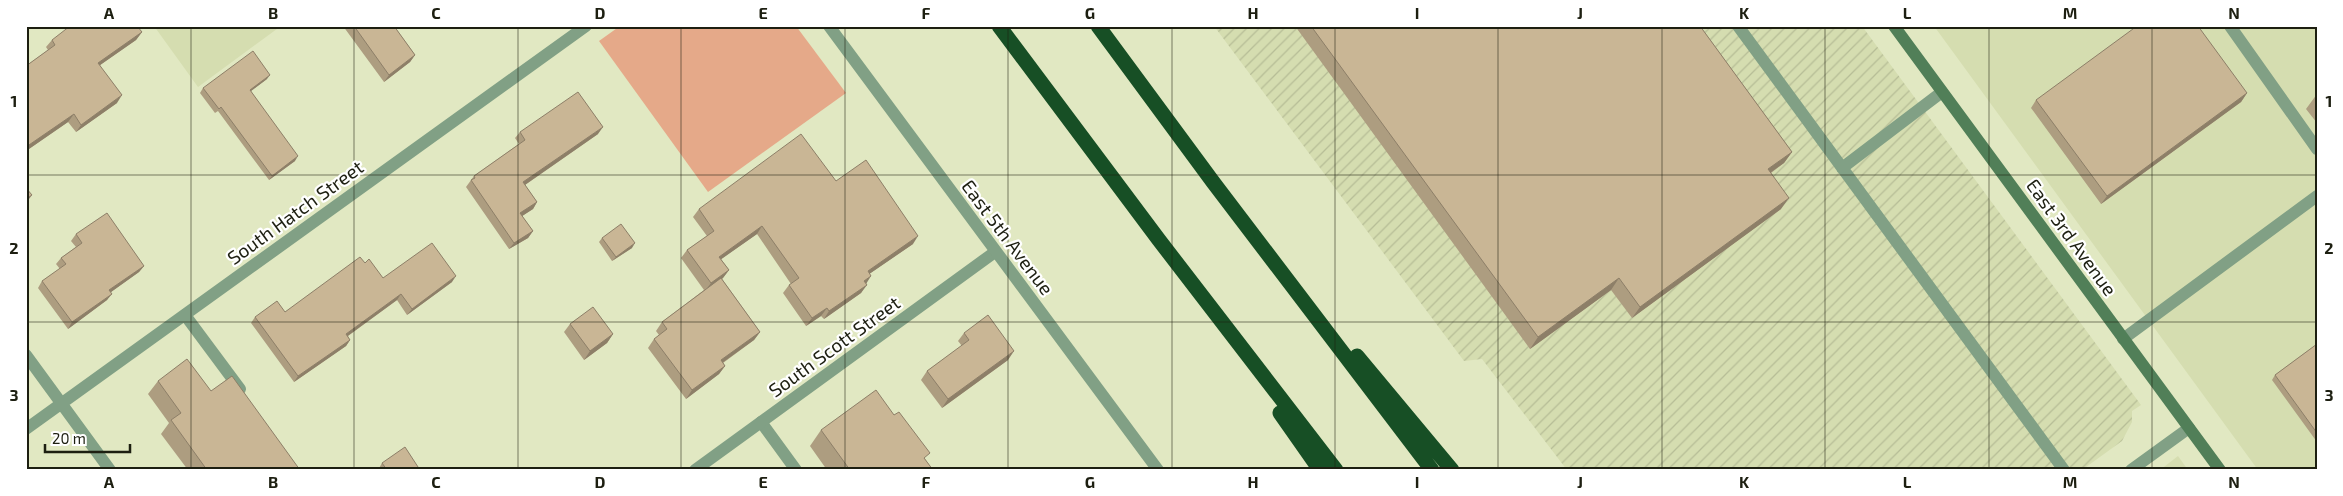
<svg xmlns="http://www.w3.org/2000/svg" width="2343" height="496" font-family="'Exo 2',sans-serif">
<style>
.built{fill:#d5ddb0}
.industrial{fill:url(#industrial-furrows)}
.grass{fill:#e5a989}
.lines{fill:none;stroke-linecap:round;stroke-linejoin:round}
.service{stroke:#81a085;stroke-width:12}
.minor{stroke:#81a085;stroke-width:12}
.tertiary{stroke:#81a085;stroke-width:12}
.secondary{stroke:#517f58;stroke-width:12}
.motorway{stroke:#174f25;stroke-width:15}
.wall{fill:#ad9d80}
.shaded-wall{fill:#8d7f68}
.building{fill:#c9b695;stroke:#8d7f68}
.grid{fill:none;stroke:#1d1f11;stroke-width:1;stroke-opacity:0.55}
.labels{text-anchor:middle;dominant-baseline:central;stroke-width:4.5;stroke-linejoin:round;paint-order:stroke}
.street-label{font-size:19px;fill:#1d1f11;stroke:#fff}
.neatline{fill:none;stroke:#1d1f11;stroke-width:2}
.grid-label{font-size:16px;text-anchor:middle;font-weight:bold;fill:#1d1f11}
</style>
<defs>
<pattern id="industrial-furrows" width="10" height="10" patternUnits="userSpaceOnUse" patternTransform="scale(1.25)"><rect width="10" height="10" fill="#d5ddb0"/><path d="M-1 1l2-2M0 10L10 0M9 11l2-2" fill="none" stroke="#b6bd96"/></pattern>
</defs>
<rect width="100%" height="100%" fill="#e1e8c2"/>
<path class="built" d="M154,26h127l-83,61z
M1934,26h383v444h-59z
M2178,456l10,14h-28z"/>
<path class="industrial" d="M1214,26h648l279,379 -9,6v11l-10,19 -40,29h-515l-85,-111 -18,2z"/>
<path class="grass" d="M620,26h176l50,67 -138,99 -109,-151z"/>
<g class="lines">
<path class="service" d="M1738,26l326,444
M2230,26l87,123
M1842,168l100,-76
M185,315l55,74
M2123,339l194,-143
M761,422l35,48"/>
<path class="minor" d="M26,355l84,115
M26,429l560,-403
M695,470l300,-218
M2131,470l58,-42"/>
<path class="tertiary" d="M829,26l329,444"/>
<path class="secondary" d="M1894,26l326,444"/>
<path class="motorway" d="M999,26l160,214 177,230
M1098,26l115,156 219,288
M1357,356l95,114
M1280,413l40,57"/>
</g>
<path class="wall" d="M343,26h51l21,29 -5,7 -26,20z
M1295,26h405l92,126 -8,11 -13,10 10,36 -149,109 -21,-28 -81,59z
M142,32l-6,8 -36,25 17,38 -41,29 -8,-10 -42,29v-85l22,-16 -2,-3 6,-7z
M267,79l-16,12 44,70 -26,19 -51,-69 -3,2 -15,-20 3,-5z
M2247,93l-6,9 -140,102 -70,-96 5,-8z
M2317,94v29l-11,-14z
M520,132l78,2 -73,51 12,17 -4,7 -11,7 11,15 -5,7 -19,11 -43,-62 8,-11 45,-32 -4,-6z
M836,181l77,63 -44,30 -3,10 -5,9 -37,26 -3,-3 -15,10 -23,-33 6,-8 2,-1 -34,-50 -36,25 8,11 -7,9 38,53 -6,8 -31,23 2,3 -6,8 -33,25 -38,-51 6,-9 5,-4 -3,-4 6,-9 42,-32 -23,-32 6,-8 20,-14 -14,-19 6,-8z
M76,234l68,32 -5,6 -28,20 -4,8 -39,29 -30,-41 4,-7 18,-12 -4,-5 5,-6 15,-11 -5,-6z
M602,238l30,10 -20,13 -13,-19z
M365,263l18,15 69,4 -45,33 -10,-15 -49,36 2,4 -4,6 -52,36 -43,-59 4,-6 30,-5z
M570,324l43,10 -6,9 -23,17 -20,-28z
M964,333l44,27 -66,48 -21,-28 6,-9 35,-25 -4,-5z
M2317,344v98l-45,-62 3,-5z
M158,381l142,89h-112l-27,-36 8,-11 -21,-29z
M894,415l39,55h-106l-17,-24 11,-16z
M382,463l38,7h-42z"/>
<path class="shaded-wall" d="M142,32l-6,8 -43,30 5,-7z
M415,55l-5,7 -26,20 5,-7z
M270,75l-3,4 -20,15 3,-4z
M2247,93l-6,9 -140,102 6,-8z
M122,95l-5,8 -41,29 5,-7z
M74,114l-6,8 -42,29v-4z
M603,127l-5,7 -79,55 4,-7z
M1792,152l-8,11 -24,17 8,-11z
M298,156l-3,5 -26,19 3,-4z
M32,195l-6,8v-4z
M1789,198l-8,11 -149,109 8,-11z
M537,202l-4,7 -17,11 4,-7z
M762,226l-5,8 -44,31 6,-8z
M533,231l-5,7 -19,11 5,-6z
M918,236l-5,8 -51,35 6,-8z
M635,243l-3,5 -20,13 4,-4z
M144,266l-5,6 -35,25 5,-7z
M729,270l-6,8 -18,13 6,-8z
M456,276l-4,6 -45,33 5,-6z
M871,276l-5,8 -2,-3z
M1619,278l-8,12 -81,59 8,-12z
M867,285l-6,8 -37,26 5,-8z
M112,294l-5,6 -39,29 4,-7z
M401,294l-4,6 -55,40 4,-6z
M827,308l-6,8 -15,10 6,-8z
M760,332l-6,8 -39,28 6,-8z
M613,334l-6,9 -23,17 6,-9z
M350,340l-4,6 -52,36 4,-6z
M1014,351l-6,9 -66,48 6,-9z
M725,366l-6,8 -33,25 6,-9z"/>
<path class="building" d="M70,26h67l5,6 -44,31 24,32 -41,30 -7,-11 -48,33v-81l29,-21 -3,-5z
M354,26h40l21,29 -26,20z
M1311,26h389l92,126 -24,17 21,29 -149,109 -21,-29 -81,59z
M2137,26h61l49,67 -140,103 -71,-96z
M253,51l17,24 -20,15 48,66 -26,20 -51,-69 -2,2 -16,-21z
M578,92l25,35 -80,55 14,20 -17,11 13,18 -19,12 -43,-63 4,-2 -1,-2 51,-36 -5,-8z
M801,134l35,47 30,-21 52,76 -50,35 3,5 -7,5 3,4 -38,26 -2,-3 -15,10 -23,-33 10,-7 -37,-52 -43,31 10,13 -18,13 -24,-33 27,-19 -15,-22z
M26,188l6,7 -6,4z
M107,213l37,53 -35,24 3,4 -40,28 -30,-41 24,-17 -5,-6 21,-15 -6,-9z
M621,224l14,19 -19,14 -14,-19z
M432,243l24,33 -44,33 -11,-15 -55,40 4,6 -52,36 -43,-59 22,-16 8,11 75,-55 5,6 4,-4 14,19z
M721,278l39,54 -39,28 4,6 -33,24 -38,-51 13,-10 -5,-7z
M593,307l20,27 -23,17 -20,-27z
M988,315l26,36 -66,48 -21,-28 42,-31 -5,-7z
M2317,344v89l-42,-58z
M187,359l24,32 21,-15 68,94h-93l-36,-50 10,-7 -23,-32z
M876,390l18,25 5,-3 31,41 -6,5 9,12h-83l-29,-40z
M405,447l15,23h-33l-5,-7z"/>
<path class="grid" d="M191,26v444M354,26v444M518,26v444M681,26v444M845,26v444M1008,26v444M1172,26v444M1335,26v444M1498,26v444M1662,26v444M1825,26v444M1989,26v444M2152,26v444M26,175h2291M26,322h2291"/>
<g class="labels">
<g class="street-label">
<text transform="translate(295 212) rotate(-36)">South Hatch Street</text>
<text transform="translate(1008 237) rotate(53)">East 5th Avenue</text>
<text transform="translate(2072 237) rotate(54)">East 3rd Avenue</text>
<text transform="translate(834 346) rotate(-36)">South Scott Street</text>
</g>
</g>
<rect width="2343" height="496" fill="none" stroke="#ffffff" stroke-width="55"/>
<path d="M45 444v8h85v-8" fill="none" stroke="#1d1f11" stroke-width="2.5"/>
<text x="52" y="444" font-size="15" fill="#1d1f11" stroke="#ffffff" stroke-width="4" paint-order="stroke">20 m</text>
<rect x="28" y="28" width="2288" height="440" class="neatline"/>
<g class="grid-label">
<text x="109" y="19">A</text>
<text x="273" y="19">B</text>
<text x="436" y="19">C</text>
<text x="600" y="19">D</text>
<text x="763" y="19">E</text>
<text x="926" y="19">F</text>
<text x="1090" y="19">G</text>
<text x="1253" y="19">H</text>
<text x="1417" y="19">I</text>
<text x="1580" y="19">J</text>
<text x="1744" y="19">K</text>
<text x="1907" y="19">L</text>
<text x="2070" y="19">M</text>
<text x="2234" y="19">N</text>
<text x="14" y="107">1</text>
<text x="2329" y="107">1</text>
<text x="14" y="254">2</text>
<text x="2329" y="254">2</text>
<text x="14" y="401">3</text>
<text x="2329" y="401">3</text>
<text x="109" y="488">A</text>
<text x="273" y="488">B</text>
<text x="436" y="488">C</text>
<text x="600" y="488">D</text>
<text x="763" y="488">E</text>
<text x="926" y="488">F</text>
<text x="1090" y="488">G</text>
<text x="1253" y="488">H</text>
<text x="1417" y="488">I</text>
<text x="1580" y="488">J</text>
<text x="1744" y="488">K</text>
<text x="1907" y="488">L</text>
<text x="2070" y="488">M</text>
<text x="2234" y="488">N</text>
</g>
</svg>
